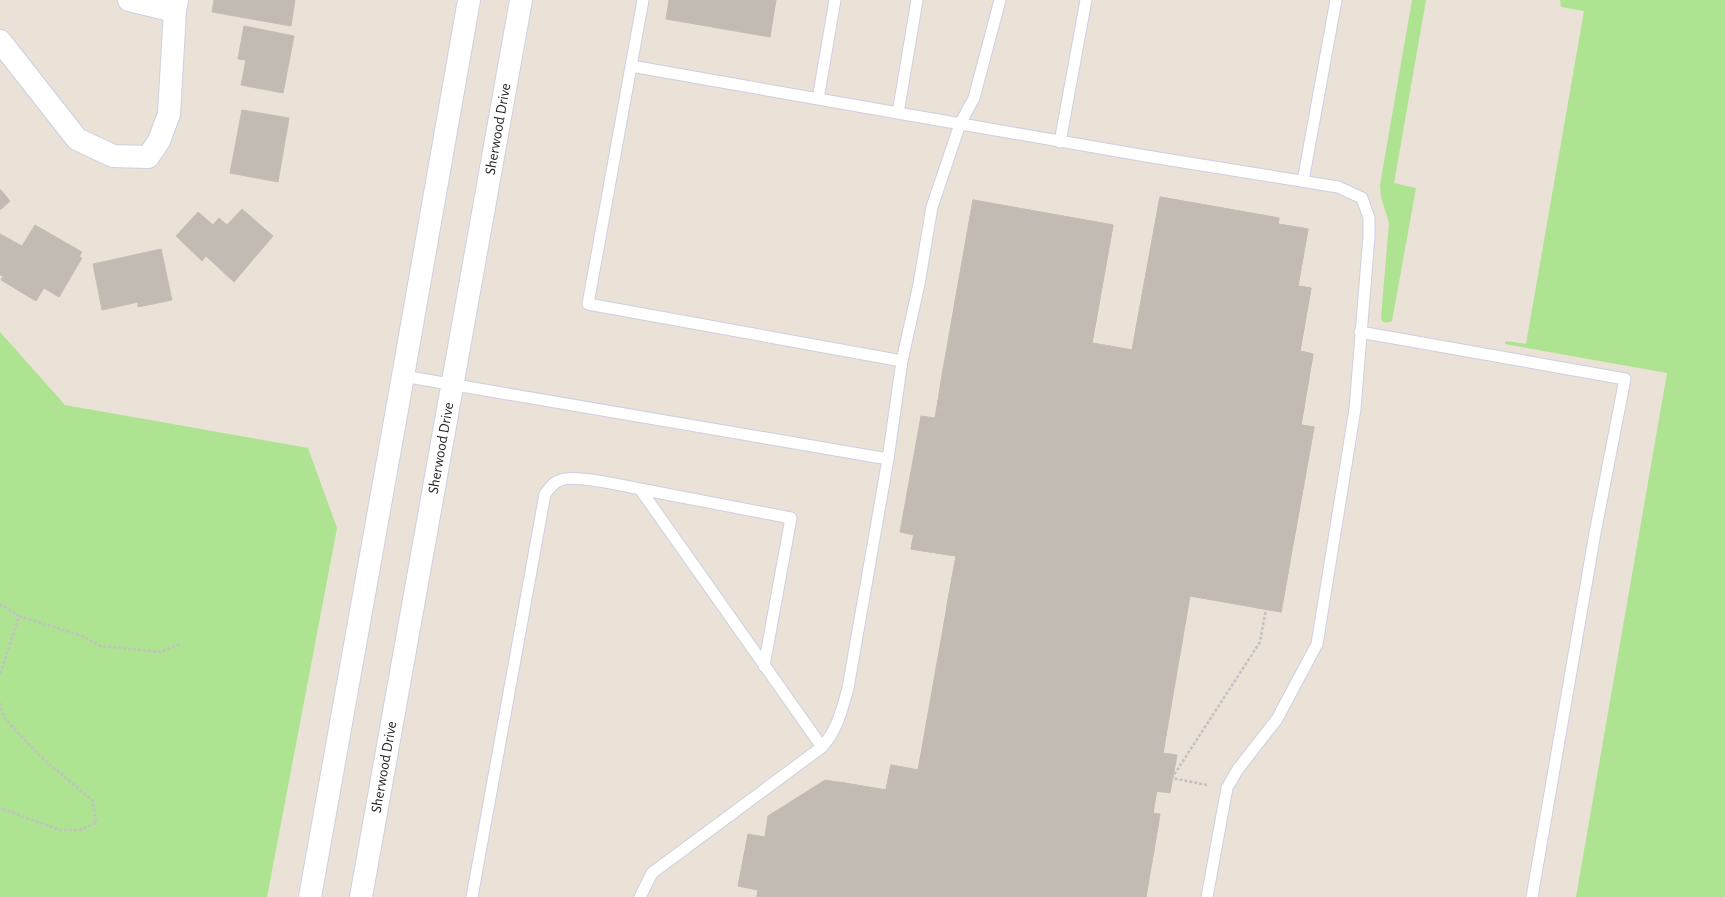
<svg xmlns="http://www.w3.org/2000/svg" width="1725" height="897" font-family="'Alegreya Sans',sans-serif">
<style>
.green{fill:#aee391}
.building{fill:#c1bbb4;stroke:#c5bdb1}
.lines{fill:none;stroke-linecap:round;stroke-linejoin:round}
.service-casing{stroke:#ccd0e1;stroke-width:13}
.minor-casing{stroke:#ccd0e1;stroke-width:24}
.secondary-casing{stroke:#ccd0e1;stroke-width:24}
.path{stroke:#c2c2c2;stroke-width:2.5;stroke-dasharray:3 2;stroke-linecap:butt}
.service{stroke:#fff;stroke-width:11}
.minor{stroke:#fff;stroke-width:22}
.secondary{stroke:#fff;stroke-width:22}
.labels{text-anchor:middle;dominant-baseline:central;stroke-width:4;stroke-linejoin:round;paint-order:stroke}
.street-label{font-size:15px;fill:#262626;stroke:#fff}
</style>
<rect width="100%" height="100%" fill="#eae1d7"/>
<path class="green" d="M1412,0h14l-32,183 22,5 -24,133 -6,2 -4,-2 -1,-3 8,-95 -8,-26 -1,-12z
M1560,0h165v897h-149l91,-524 -162,-29 1,-3 20,3 58,-333 -23,-4z
M0,332l65,73 243,43 29,80 -70,369h-267z"/>
<path class="building" d="M214,0h81l-4,26 -79,-14z
M669,0h107l-6,37 -104,-18z
M244,26l50,10 -11,57 -42,-8 5,-25 -8,-1z
M242,110l47,8 -11,64 -48,-9z
M0,189l10,12 -10,9z
M1160,197l119,21 -1,6 30,5 -10,57 13,2 -11,63 13,3 -12,71 13,2 -33,185 -91,-16 -27,157 14,2 -7,38 -14,-2 -3,22 7,1 -14,83h-389l1,-7 -20,-4 10,-52 17,3 3,-21 57,-36 61,10 5,-25 27,5 38,-214 -45,-7 3,-14 -14,-3 21,-116 14,2 38,-218 140,25 -21,118 40,7z
M1160,197l119,21 -1,6 30,5 -10,57 13,2 -11,63 13,3 -12,71 13,2 -33,185 -190,-34z
M973,200l140,25 -21,118 40,7 -10,57 -180,-32z
M242,209l31,27 -39,46 -28,-26 -4,5 -26,-25 22,-24 15,13 6,-7 8,7z
M35,225l47,27 -3,5 3,1 -23,39 -15,-9 -8,13 -35,-21 2,-4 -3,-1v-41l22,12z
M161,249l11,51 -34,7v-5l-36,8 -9,-46z
M942,375l94,17 -6,33 -93,-17z
M937,408l144,26 -34,184 -99,-19 8,-43 -45,-7z
M948,599l99,19 -4,26 -99,-18z
M944,626l99,18 -5,28 -99,-17z
M1105,628l77,13 -10,55 -94,-16z
M939,655l99,17 -8,45 -99,-18z
M1078,680l48,8 -5,29 -47,-9z
M1126,688l24,4 -9,57 -25,-4z
M1150,692l22,4 -9,57 -22,-4z
M931,699l99,18 -8,45 -99,-17z
M1074,708l47,9 -5,28 -41,-7 -5,-5z
M977,754l45,8 -4,25 -46,-8z
M1037,764l12,2 -4,25 -12,-3z
M891,765l27,5 -18,106 -52,-9 14,-81 24,4z
M917,779l32,5 -17,97 -32,-5z
M1135,780l23,4 -6,35 -33,-6 5,-24z
M839,782l23,4 -14,81 -24,-4z
M949,784l68,12 -12,65 -67,-12z
M1119,813l40,7 -5,30 -40,-7z
M1114,843l40,7 -4,22 -39,-7z
M938,849l67,12 -5,32 -68,-12z
M1111,865l39,7 -4,23 -39,-6z
M1018,866l13,2 -5,26 -13,-2z
M1107,889l39,6v2h-41z
M758,890l38,7h-39z"/>
<g class="lines">
<defs>
<path id="service" d="M643,0l-55,304 314,57
M917,0l-19,113 248,43 192,31 24,11 7,20v18l-14,173 -38,235 -40,75 -39,50 -11,19 -20,109
M631,66l267,47
M818,99l17,-99
M1060,142l26,-142
M1303,181l33,-181
M1360,332l265,47 -30,154 -63,364
M403,376l485,83
M640,489l151,29 -27,148
M472,897l73,-403c5,-6 8,-12 16,-14 13,-6 63,6 79,9l182,258
M640,897l12,-24 170,-126c15,-17 20,-37 26,-59l40,-229 14,-98 17,-77 13,-77 28,-83 14,-26 26,-98"/>
<path id="minor" d="M129,0l46,11 2,-11
M0,41l77,98 36,17 35,1 11,-16 10,-27 6,-103"/>
<path id="secondary" d="M310,897l93,-521 66,-376
M361,897l160,-897"/>
</defs>
<use href="#service" class="service-casing"/>
<use href="#minor" class="minor-casing"/>
<use href="#secondary" class="secondary-casing"/>
<path class="path" d="M0,604l19,12 -19,58
M19,616l61,19 20,11 60,6 20,-8
M0,703l4,15 36,38 53,45 3,22 -16,7h-20l-60,-22
M1207,785l-35,-7 88,-136 6,-33"/>
<use href="#service" class="service"/>
<use href="#minor" class="minor"/>
<use href="#secondary" class="secondary"/>
</g>
<g class="labels">
<g class="street-label">
<text transform="translate(498 129) rotate(-80)">Sherwood Drive</text>
<text transform="translate(441 448) rotate(-80)">Sherwood Drive</text>
<text transform="translate(384 767) rotate(-80)">Sherwood Drive</text>
</g>
</g>
</svg>
